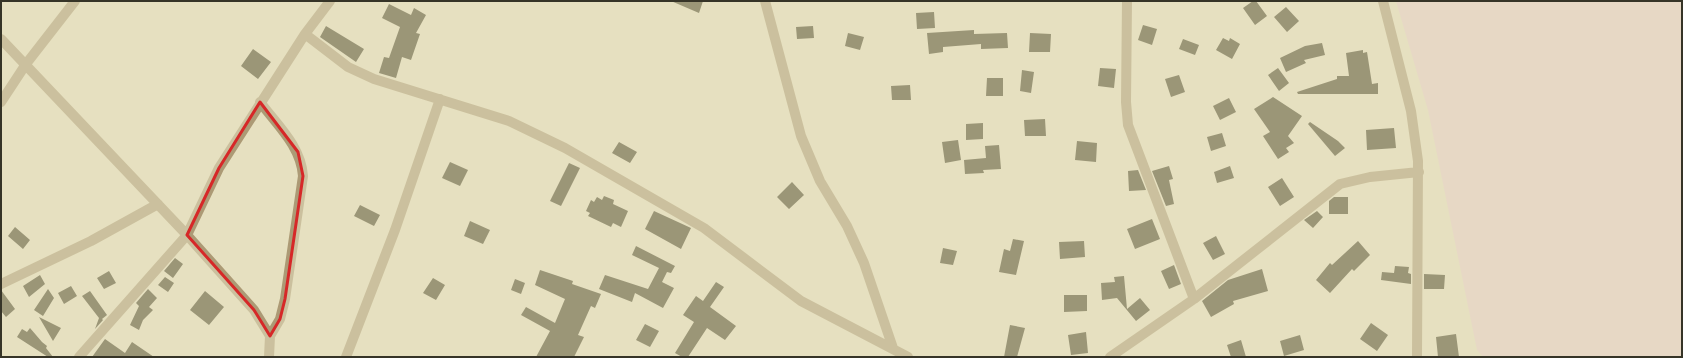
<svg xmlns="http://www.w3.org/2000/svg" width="1683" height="358" font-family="'Space Grotesk',sans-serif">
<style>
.commercial{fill:#e9cecd}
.building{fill:#413c21}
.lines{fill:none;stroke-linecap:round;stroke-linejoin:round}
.minor{stroke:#ac9a75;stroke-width:10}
.marked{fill:none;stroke:#d62828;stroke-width:3;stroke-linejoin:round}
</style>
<rect width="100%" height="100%" fill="#e6e0c0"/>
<path class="commercial" d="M1396,1h286v356h-199l-6,-7 -49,-240z"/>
<path class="building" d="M671,1h32l-4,12z
M1253,1h3l11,15 -12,9 -12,-17z
M389,4l22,11 3,-7 12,7 -10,18 4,1 -9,26 -9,-3 -6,21 -17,-5 5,-16 5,1 11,-31 -18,-9z
M1286,7l13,14 -12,11 -13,-15z
M934,12l1,16 -18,1 -1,-16z
M1143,25l14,4 -5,16 -14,-5z
M326,26l38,23 -8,13 -36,-25z
M813,26l1,12 -17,1 -1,-12z
M974,30v4l33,-1 1,15 -27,1v-5l-38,3v5l-14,2 -2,-21z
M848,33l16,4 -4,13 -15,-4z
M1030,33l21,1 -1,18h-21z
M1223,38l6,3 1,-3 10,6 -8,15 -16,-9z
M1183,39l16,6 -4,10 -16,-6z
M1322,43l3,12 -21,5 2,3 -20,9 -6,-14 25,-12z
M253,49l18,13 -13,17 -17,-13z
M1363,50v3l4,-1 5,32 6,-1v11h-80l-1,-2 40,-13v-3h12l-3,-23z
M1100,68l16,1 -2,19 -16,-2z
M1278,68l11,15 -10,8 -11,-16z
M1022,70l12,2 -3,21 -11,-2z
M1179,75l6,17 -14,5 -6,-18z
M987,78h16v18h-17z
M910,85l1,15h-19l-1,-14z
M1273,97l29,19 -14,20 6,7 -8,5 3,4 -11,7 -15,-23 7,-4 -16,-23z
M1229,98l7,14 -16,8 -7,-14z
M1045,119l1,17h-21l-1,-16z
M1310,122l28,19 7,7 -10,8 -27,-32z
M983,123v16l-17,1v-16z
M1394,128l2,20 -29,2 -1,-20z
M1222,133l4,13 -15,5 -4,-14z
M958,140l3,20 -16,3 -3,-21z
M1077,141l20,2 -1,19 -21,-2z
M619,142l18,10 -7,11 -18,-10z
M999,145l2,24 -18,1 1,3 -19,1 -1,-14 22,-2 -1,-12z
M450,162l18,8 -8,16 -18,-8z
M569,163l11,5 -19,38 -11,-5z
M1169,166l4,13 -4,1 5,24 -8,2 -14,-35z
M1230,166l4,12 -17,5 -3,-11z
M1138,170l8,20 -17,1 -1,-20z
M1282,178l12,19 -14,9 -12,-19z
M792,182l12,13 -15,14 -12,-12z
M604,196l10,4 -1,4 15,7 -7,16 -8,-4 -2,4 -23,-11 2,-3 -4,-2 5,-11 3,2 3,-5 5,3z
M1334,197h14v17h-19v-13z
M360,205l20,10 -6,11 -20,-10z
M654,211l37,17 -10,21 -36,-20z
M1317,211l6,6 -10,11 -9,-8z
M1152,219l8,20 -25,10 -8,-20z
M470,221l20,9 -7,14 -19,-8z
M15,227l15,13 -7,9 -15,-13z
M1216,236l9,18 -12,6 -10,-17z
M1013,239l11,2 -8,34 -17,-3 5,-23 6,2z
M1084,241l1,16 -25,2 -1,-17z
M1358,241l12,14 -16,16 -2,-2 -22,24 -14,-13 14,-17 2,2z
M636,246l39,20 -4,7 -4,-1 -5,10 12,6 -11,20 -28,-15 -3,9 -33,-13 6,-14 43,14 11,-21 -27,-13z
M943,248l14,3 -4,14 -13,-2z
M175,258l8,6 -10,14 -9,-7z
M1174,265l7,19 -12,5 -8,-18z
M1395,266l14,1 -1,6 3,1v10l-30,-4 1,-8 12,1z
M1262,269l6,22 -35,10 1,3 -23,13 -9,-16 26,-21z
M540,270l33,11 -1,3 29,10 -6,14 -4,-2 -13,29 6,2 -10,20h-38l14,-26 -29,-16 5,-8 29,16 10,-24 -30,-14z
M109,271l7,12 -12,6 -7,-11z
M1424,274l21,1 -1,14h-20z
M40,275l5,9 -16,13 -6,-11z
M1124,276l3,33 13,-11 10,12 -14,11 -19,-23 -15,2 -1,-17 14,-1 -1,-5z
M165,277l9,6 -6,9 -10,-7z
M433,278l12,7 -9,15 -13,-7z
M515,279l10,4 -4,11 -10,-4z
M716,282l8,5 -14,20 26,19 -11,14 -18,-12 -19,29h-6l-7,-4 19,-31 -11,-7 13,-19 7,5z
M71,286l6,10 -13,8 -6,-11z
M48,289l6,9 -11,18 -9,-6z
M148,289l9,9 -8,9 4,3 -10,10 -4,10 -9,-5 9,-19 -3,-3z
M1,290l14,19 -9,8 -5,-6z
M90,291l17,24 -5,4 1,1 -8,9 4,-11 -17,-22z
M205,291l19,16 -15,18 -19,-15z
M1064,295h23v16l-23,1z
M39,317l22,11 -8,13z
M1371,323l17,12 -11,16 -17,-12z
M645,324l14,7 -9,16 -14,-7z
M1010,325l15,3 -8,29h-13z
M30,328l12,14 5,4 -1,2 7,9h-5l-31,-20 5,-8 5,3z
M1086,332l2,21 -17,2 -3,-20z
M1456,334l3,23h-21l-2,-20z
M1300,335l4,15 -20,6 -4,-15z
M105,339l20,14 7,-11 22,15h-62z
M1241,340l5,17h-15l-4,-12z"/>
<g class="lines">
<path class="minor" d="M765,1l36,135 19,45 27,45 17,37 29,85
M1127,1l-1,101 2,23 66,174
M1383,1l28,110 7,50 -1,196
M305,34l43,33 26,12 135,42 56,27 139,80 97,73 107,56
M1,39l186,196 67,75 16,26 -1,21
M1,102l25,-38 49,-63
M260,102c17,23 41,44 43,74l-18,123 -5,20 -10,17
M1,284l90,-43 67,-37
M79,357l108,-122 32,-67 86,-134 25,-33
M346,357l49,-127 45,-131
M1110,357l84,-58 146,-115 30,-7 49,-5"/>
</g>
<path d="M0 0H1683V358H0ZM260,102l38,50 5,24 -18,123 -5,20 -10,17 -16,-26 -67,-75 32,-67z" fill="#e6e0c0" fill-opacity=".55" fill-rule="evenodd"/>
<path class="marked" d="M260,102l38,50 5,24 -18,123 -5,20 -10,17 -16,-26 -67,-75 32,-67z"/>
<rect width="1683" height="358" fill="none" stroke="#363427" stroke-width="4"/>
</svg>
